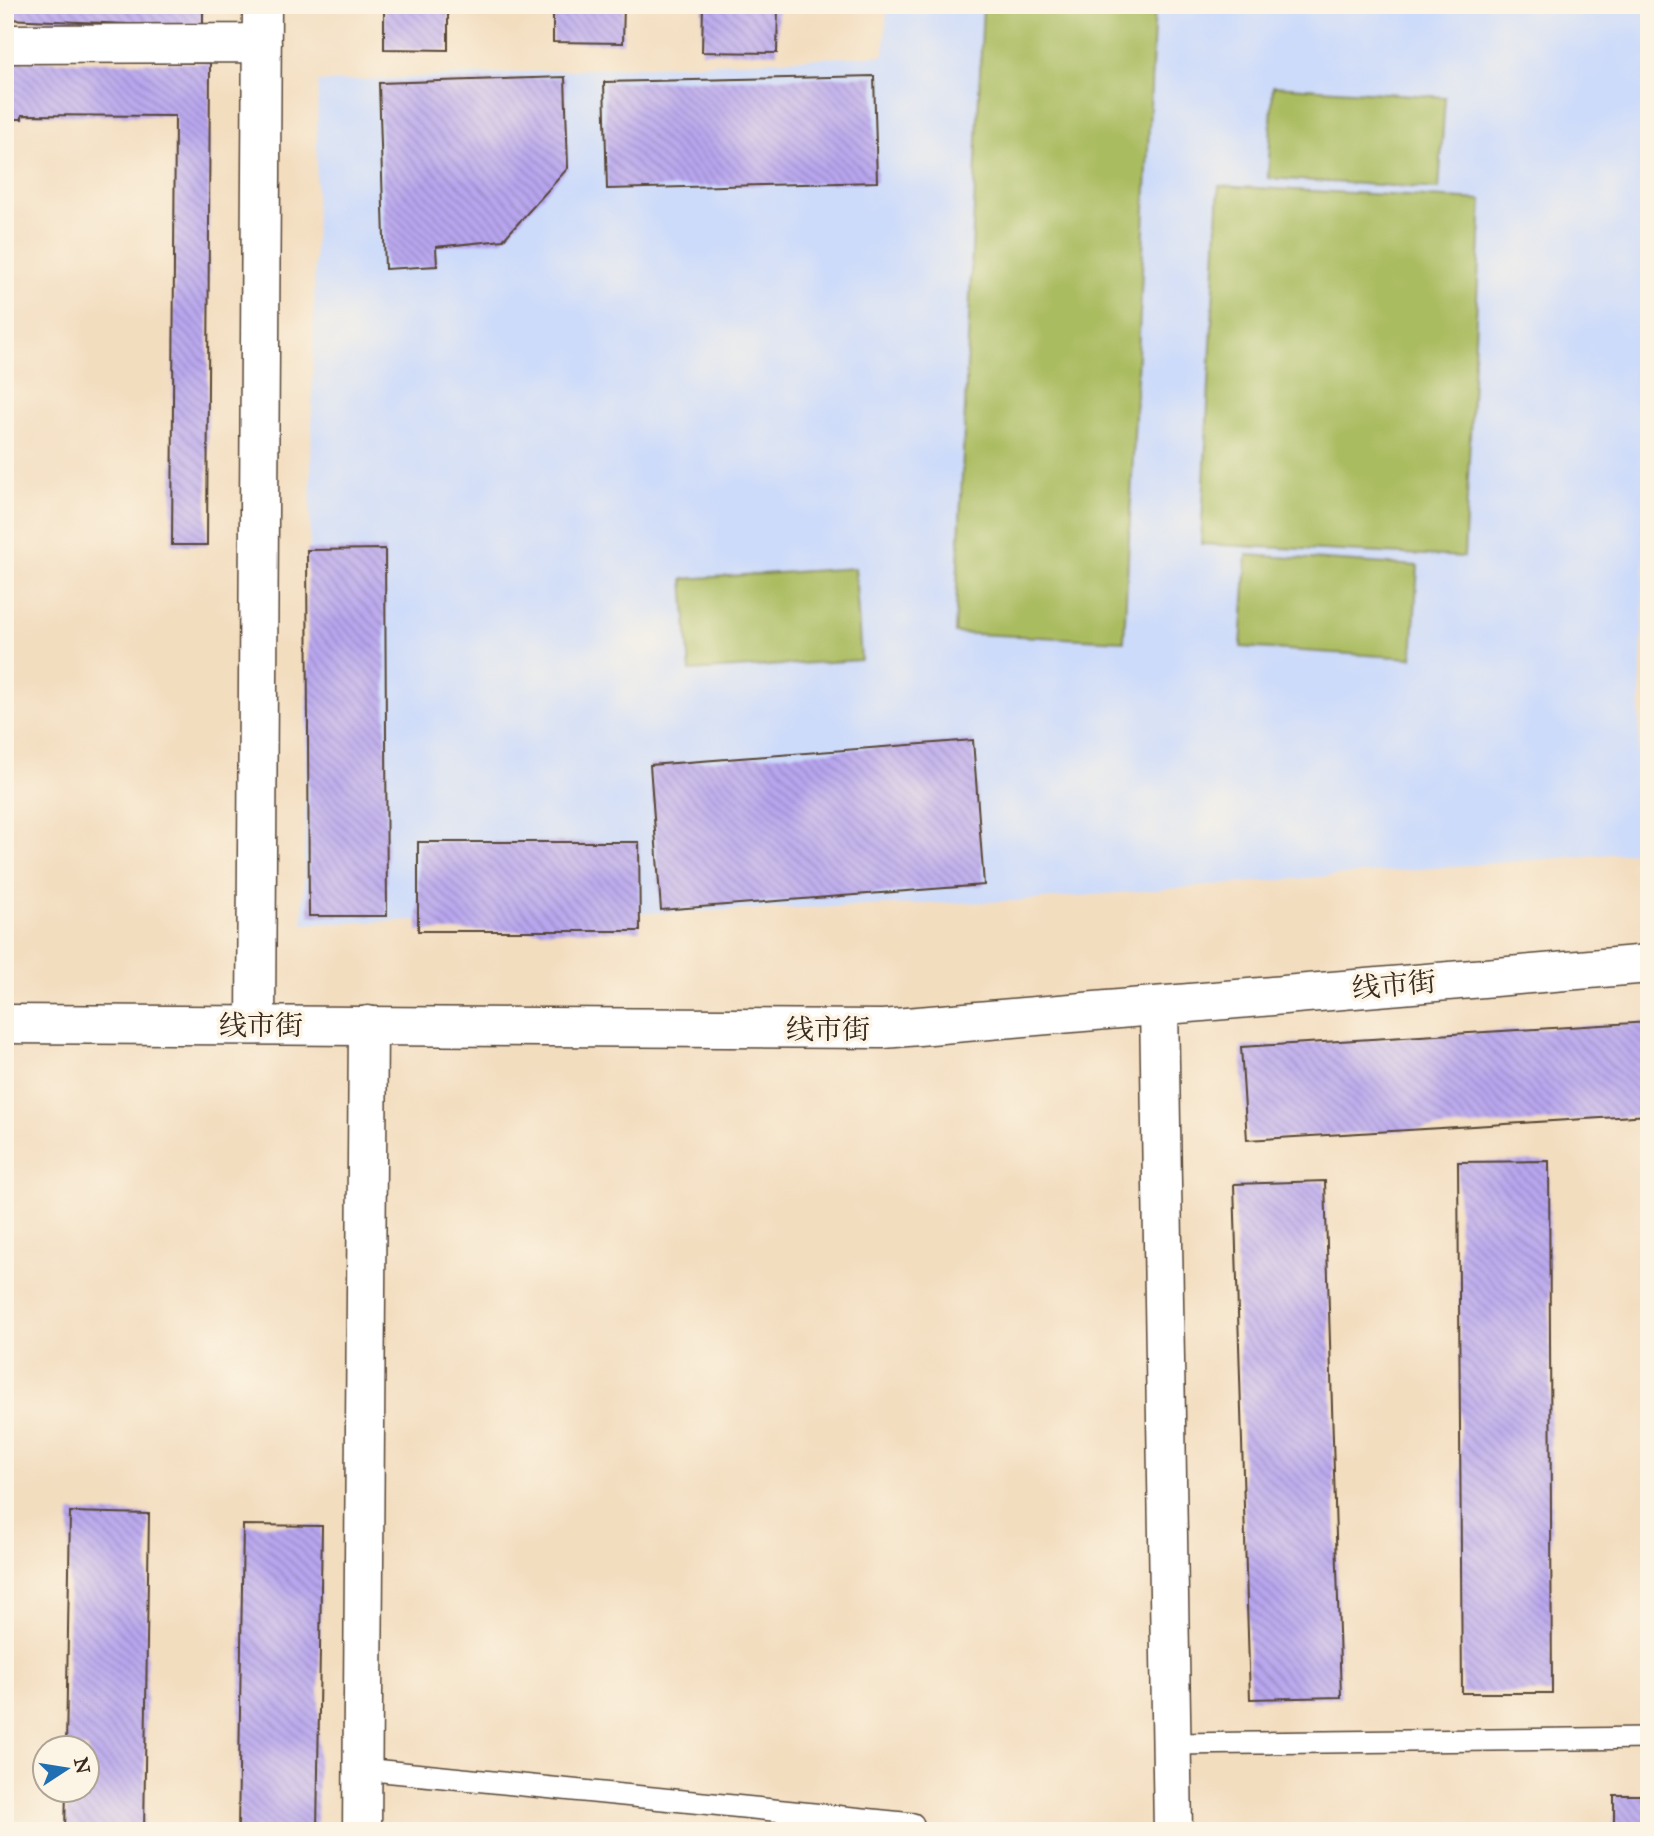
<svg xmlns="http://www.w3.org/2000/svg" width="1654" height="1836" font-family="'IM FELL Great Primer','Noto Serif SC',serif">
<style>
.built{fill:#cddbfa}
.pitch{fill:#aabc60;stroke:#72733f;stroke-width:2}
.building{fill:url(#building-back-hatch)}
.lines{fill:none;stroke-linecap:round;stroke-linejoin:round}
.lane-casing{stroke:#574536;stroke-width:24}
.street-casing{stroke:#574536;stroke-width:41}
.secondary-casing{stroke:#574536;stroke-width:41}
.lane{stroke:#fff;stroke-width:21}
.street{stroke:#fff;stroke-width:38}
.secondary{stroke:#fff;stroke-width:38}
.labels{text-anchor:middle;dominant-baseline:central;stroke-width:7;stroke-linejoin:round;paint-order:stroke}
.street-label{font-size:28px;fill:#3b2a1e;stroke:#fcf5e5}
</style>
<defs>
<pattern id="building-back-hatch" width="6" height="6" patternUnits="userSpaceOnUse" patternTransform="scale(1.75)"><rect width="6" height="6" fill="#b8a6ef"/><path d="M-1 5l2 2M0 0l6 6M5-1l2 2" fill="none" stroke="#9787c1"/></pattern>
</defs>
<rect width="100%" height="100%" fill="#fcf5e5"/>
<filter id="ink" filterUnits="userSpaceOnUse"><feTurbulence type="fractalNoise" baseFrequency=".0143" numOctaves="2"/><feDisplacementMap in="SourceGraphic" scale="14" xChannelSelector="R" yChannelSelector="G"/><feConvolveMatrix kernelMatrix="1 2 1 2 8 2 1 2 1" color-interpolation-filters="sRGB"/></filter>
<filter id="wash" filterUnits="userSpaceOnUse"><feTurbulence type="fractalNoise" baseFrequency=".00686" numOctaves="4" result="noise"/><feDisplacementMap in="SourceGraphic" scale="28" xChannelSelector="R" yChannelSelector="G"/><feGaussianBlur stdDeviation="1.57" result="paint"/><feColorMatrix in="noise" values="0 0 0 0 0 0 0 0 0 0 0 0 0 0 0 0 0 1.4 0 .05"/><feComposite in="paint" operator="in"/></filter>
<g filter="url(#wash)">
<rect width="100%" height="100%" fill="#f3ddbf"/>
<path class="built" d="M887,5h762v421l-14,426 -619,49 -713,23 15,-842 566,-27z"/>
<path class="pitch" d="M983,5h172l-31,636 -169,-8z
M1273,86l172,11 -6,92 -171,-11z
M1219,186l263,14 -18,357 -263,-13z
M1247,555l171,11 -6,92 -171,-11z
M855,568l6,92 -171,11 -7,-92z"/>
<g id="blocks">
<path class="building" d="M5,5h198v22l-198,-8z
M384,5h64v45l-64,-1z
M553,5h71l-1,38 -70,-1z
M703,5h75l-1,48 -75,-1z
M5,61l205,2 -3,482h-35l3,-429 -153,-1v4h-17z
M874,76l3,106 -270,7 -3,-107z
M565,77l3,91 -65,72 -67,7 1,19 -52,3 -6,-186z
M385,549l2,367h-78l-2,-366z
M973,740l11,145 -323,25 -11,-145z
M418,842h221l1,89h-222z
M1649,1022v93l-402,25 -6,-93z
M1549,1161l3,532h-90l-4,-531z
M1325,1181l16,516 -91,2 -16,-515z
M70,1512l79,2 -5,317h-79l1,-41h22v-42h-22z
M243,1525l79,1 -5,305h-79z
M1614,1795h35v36h-35z"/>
</g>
</g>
<g filter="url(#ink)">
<use href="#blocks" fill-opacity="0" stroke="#574536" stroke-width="2"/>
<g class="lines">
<defs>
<path id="lane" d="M1172,1744l477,-6
M363,1769l550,55"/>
<path id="street" d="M5,44l257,-1
M1159,1006l14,825
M256,1024l6,-1019
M362,1831l6,-806"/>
<path id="secondary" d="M5,1024l878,5 766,-65"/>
</defs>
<use href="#lane" class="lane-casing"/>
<use href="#street" class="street-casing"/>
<use href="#secondary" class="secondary-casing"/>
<use href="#lane" class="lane"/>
<use href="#street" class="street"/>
<use href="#secondary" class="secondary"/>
</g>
</g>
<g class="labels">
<g class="street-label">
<text transform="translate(1394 985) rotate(-5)">线市街</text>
<text x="261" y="1025">线市街</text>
<text x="828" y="1029">线市街</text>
</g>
</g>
<rect width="1654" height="1836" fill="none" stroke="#fcf5e5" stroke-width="28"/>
<g transform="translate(66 1769) rotate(78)"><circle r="33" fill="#fcf5e5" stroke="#afa495" stroke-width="2"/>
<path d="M0-5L12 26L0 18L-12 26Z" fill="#1f6fb2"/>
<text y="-10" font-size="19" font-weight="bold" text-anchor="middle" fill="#3b2a1e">N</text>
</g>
</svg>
